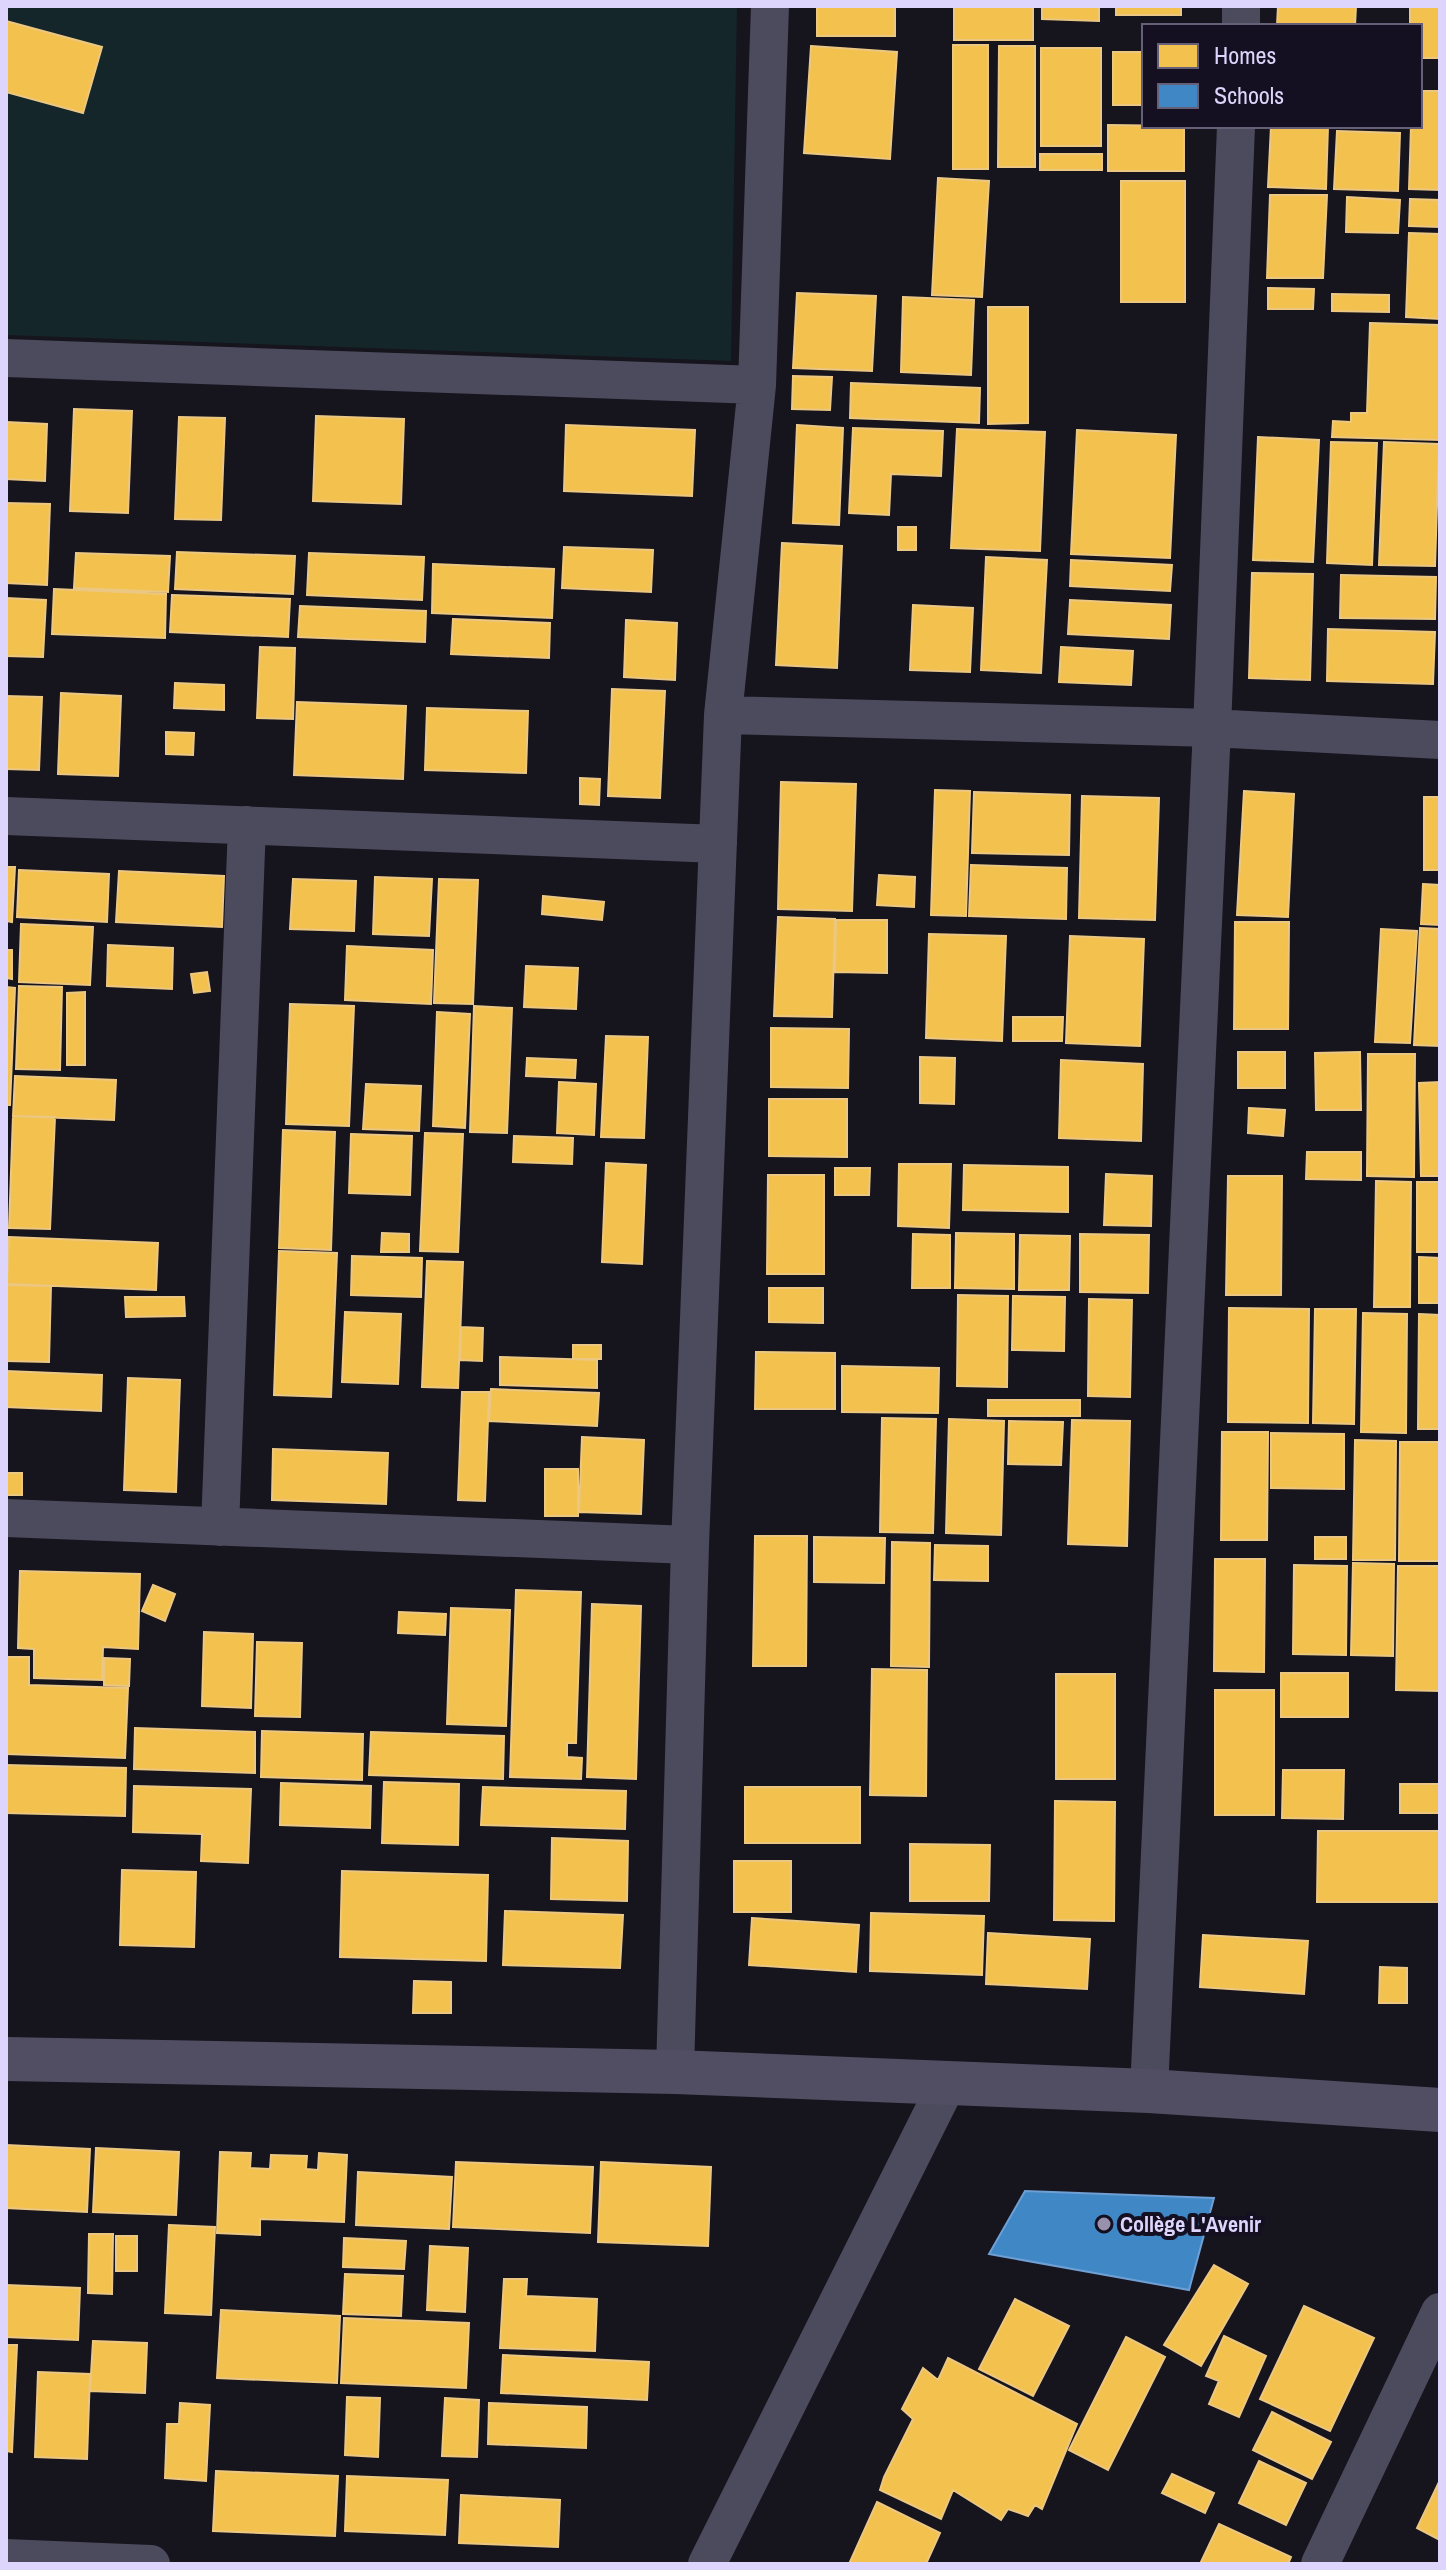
<svg xmlns="http://www.w3.org/2000/svg" width="1446" height="2570" font-family="'Archivo Narrow',sans-serif">
<style>
.green{fill:#142629}
.homes{fill:#f2c14e;stroke:#ecc782;stroke-width:2}
.schools{fill:#3f88c5;stroke:#6e9fd5;stroke-width:2}
.lines{fill:none;stroke-linecap:round;stroke-linejoin:round}
.street{stroke:#4c4a5d;stroke-width:38}
.secondary{stroke:#514d63;stroke-width:44}
.poi-dot{fill:#9791ad;stroke:#151021;stroke-width:3}
.labels{text-anchor:middle;dominant-baseline:central;stroke-width:8;stroke-linejoin:round;paint-order:stroke}
.poi-label{font-size:22px;font-weight:bold;fill:#ddd5fb;stroke:#151021;text-anchor:start}
</style>
<rect width="100%" height="100%" fill="#16141d"/>
<path class="green" d="M6,6h731l-6,355 -725,-26z"/>
<path class="homes" d="M817,6h78v30h-78z
M954,6h79v34h-79z
M1042,6h57v15l-57,-2z
M1116,6h65v9h-65z
M1278,6h78l-1,20h-78z
M1410,6h30v52h-20v-32h-10z
M6,21l96,26 -19,66 -77,-21z
M953,45h35v124h-35z
M811,46l86,6 -7,107 -86,-6z
M999,46h36v121h-37z
M1041,48h60v98h-60z
M1113,52h31v53h-31z
M1420,91h20v99l-31,-1 2,-63h9z
M1108,125l76,1v45h-76z
M1271,126h57l-2,63 -58,-2z
M1337,131l63,2 -2,58 -64,-2z
M1040,154h62v16h-62z
M938,178l51,3 -7,116 -50,-2z
M1121,181h64v121h-64z
M1270,195h57l-4,83h-56z
M1347,197l53,3 -2,33 -52,-1z
M1410,199l30,1v27l-31,-1z
M1409,233l31,1v85l-34,-2z
M1268,288l46,1 -1,20h-45z
M797,293l79,3 -4,75 -79,-3z
M1332,294l57,1v17l-57,-1z
M903,297l71,3 -3,75 -70,-3z
M988,307h40v116l-40,1z
M1370,323l70,2v115l-108,-3 1,-16 18,1v-9h16z
M793,376l39,1 -2,33 -38,-1z
M851,383l129,5 -1,35 -129,-5z
M74,409l58,2 -4,102 -58,-2z
M316,416l88,3 -3,85 -88,-3z
M179,417l46,1 -4,102 -46,-1z
M6,422l41,2 -2,57 -39,-2z
M566,425l129,5 -3,66 -128,-5z
M797,425l46,3 -4,97 -46,-2z
M853,428l90,3 -2,45 -50,-2 -2,41 -40,-2z
M957,429l88,3 -5,119 -89,-3z
M1077,430l99,5 -6,123 -99,-4z
M1258,437l61,3 -6,122 -60,-2z
M1331,442l46,1 -5,122 -45,-2z
M1384,442l55,2 -4,122 -56,-1z
M6,503l44,1 -3,81 -41,-2z
M898,527h18v23h-18z
M782,543l60,3 -5,122 -61,-3z
M564,547l89,3 -2,42 -89,-4z
M177,552l118,4 -2,38 -118,-5z
M76,553l94,3 -2,36 -94,-4z
M309,553l115,4 -2,43 -115,-5z
M986,557l61,3 -6,113 -60,-3z
M1071,560l101,5 -2,26 -100,-5z
M433,564l121,5 -2,49 -120,-5z
M1252,573l61,1 -3,106 -61,-2z
M1341,575l95,2 -1,42 -95,-1z
M54,589l112,5 -1,44 -113,-4z
M172,595l118,4 -2,38 -118,-5z
M6,598l40,2 -3,57 -37,-1z
M1070,600l101,5 -2,34 -101,-5z
M913,605l60,3 -3,64 -60,-2z
M300,606l126,5 -1,31 -127,-5z
M453,619l97,4 -1,35 -98,-4z
M626,620l51,3 -2,57 -51,-3z
M1328,629l107,3 -2,52 -106,-3z
M260,647l35,1 -2,71 -36,-1z
M1061,647l72,4 -2,34 -72,-3z
M175,683l49,2v25l-50,-2z
M612,689l53,2 -5,107 -52,-2z
M61,693l60,3 -3,80 -60,-2z
M6,696l36,1 -3,73 -33,-1z
M297,702l109,4 -3,73 -109,-4z
M427,708l101,3 -2,62 -101,-3z
M166,732l28,1 -1,22 -27,-1z
M580,778l20,1 -1,26 -19,-1z
M781,782l75,2 -4,127 -74,-2z
M935,790l35,1 -4,125 -35,-1z
M1244,791l50,3 -6,123 -51,-2z
M974,792l96,3 -1,60 -97,-2z
M1082,796l77,2 -4,122 -76,-2z
M1424,797h16v73h-16z
M971,865l96,3 -1,51 -97,-3z
M6,867h9l-3,55 -6,-1z
M19,870l90,4 -2,48 -90,-5z
M119,871l105,5 -2,51 -106,-5z
M879,875l36,2 -1,30 -37,-2z
M375,877l57,2 -3,57 -56,-2z
M293,879l63,2 -2,50 -64,-2z
M439,879l39,1 -5,124 -39,-1z
M1423,884l17,1v40l-19,-1z
M543,896l61,6 -2,18 -60,-6z
M778,917l57,2 -3,98 -58,-1z
M836,920h51v53l-52,-1z
M1235,922h54l-1,107h-54z
M21,924l72,3 -3,58 -71,-3z
M1420,928l20,1v117l-26,-1z
M1381,929l36,2 -7,112 -35,-1z
M929,934l77,2 -4,105 -76,-3z
M1070,936l74,3 -4,107 -74,-3z
M108,945l65,3 -1,41 -65,-3z
M347,946l86,4 -2,54 -86,-4z
M6,950h6v29l-6,-1z
M526,966l52,2 -2,41 -52,-2z
M207,972l3,19 -16,2 -3,-19z
M19,986l43,1 -2,83 -44,-1z
M6,987l9,1 -5,117h-4z
M85,992v73h-18v-72z
M290,1004l64,2 -5,120 -63,-2z
M474,1006l38,2 -5,125 -37,-1z
M437,1012l33,2 -5,114 -32,-2z
M1013,1017h50l-1,24h-49z
M771,1028l78,1 -1,59 -77,-1z
M606,1036l42,1 -4,101 -43,-1z
M1238,1052h47v36h-47z
M1360,1052l1,58h-45l-1,-57z
M1368,1054h47l-1,123 -47,-1z
M920,1057l35,1 -1,46 -34,-1z
M527,1058l49,2 -1,18 -49,-2z
M1061,1060l82,4 -2,77 -82,-3z
M15,1076l101,4 -2,40 -101,-4z
M559,1082l37,2 -2,51 -37,-2z
M1440,1082v94h-19l-2,-93z
M366,1084l55,2 -2,45 -56,-2z
M769,1099h78v58l-78,-1z
M1249,1108l36,2 -2,26 -35,-3z
M13,1116l42,1 -5,112 -41,-1z
M283,1130l52,2 -4,118 -52,-2z
M425,1133l38,1 -5,118 -38,-1z
M351,1134l61,2 -2,59 -61,-2z
M514,1136l59,2 -1,26 -59,-2z
M1307,1152h54v28l-55,-1z
M606,1163l40,2 -4,99 -40,-2z
M899,1164h52l-2,64 -51,-2z
M964,1165l104,2v45l-105,-2z
M835,1168h35l-1,27h-34z
M1106,1174l46,2 -1,50 -47,-1z
M768,1175h56v99h-57z
M1228,1176h54l-1,119h-55z
M1376,1181l35,1 -1,125h-36z
M1417,1182h23v70h-23z
M382,1233l27,1v18h-28z
M956,1233l58,1v55l-59,-1z
M913,1234l37,1v53h-38z
M1080,1234l69,1 -1,58 -68,-1z
M1020,1235l50,1 -1,54h-50z
M9,1237l149,6 -2,47 -149,-6z
M279,1251l58,2 -6,144 -57,-2z
M352,1256l70,2 -1,39 -70,-2z
M1419,1257l21,1v45h-21z
M427,1261l36,1 -5,126 -36,-1z
M6,1285l45,1 -2,76 -43,-1z
M769,1288h54v35l-54,-1z
M958,1295l50,1 -1,91 -50,-1z
M1013,1296l52,1 -1,54 -52,-1z
M125,1297h59l1,19 -59,1z
M1089,1299l43,1 -2,97 -42,-1z
M1229,1308l80,1 -1,114 -80,-1z
M1315,1309h41l-2,115 -41,-1z
M345,1312l56,2 -3,70 -56,-2z
M1363,1313l44,1 -1,119 -45,-1z
M1419,1314l21,1v114h-22z
M461,1327l22,1 -1,33 -22,-1z
M573,1345h28v14h-28z
M756,1352l79,1v56h-80z
M500,1357l97,3v28l-97,-3z
M842,1366l97,2 -1,45 -96,-1z
M6,1371l96,4 -1,36 -95,-4z
M128,1378l52,2 -4,112 -52,-2z
M491,1389l108,4 -2,33 -108,-5z
M462,1392h27l-4,109 -27,-1z
M988,1400h92v16h-92z
M882,1418l54,1 -3,114 -53,-1z
M949,1419l55,2 -3,114 -55,-2z
M1072,1420l58,1 -3,125 -59,-2z
M1009,1421l54,1 -2,43 -53,-1z
M1222,1432h46l-1,108h-46z
M1271,1433l73,1v55l-73,-1z
M582,1437l62,3 -3,74 -62,-2z
M1355,1440l41,1 -1,119h-42z
M1400,1442h40v119h-41z
M273,1449l115,4 -2,51 -114,-4z
M545,1469h33v47h-33z
M6,1473h16v22h-16z
M755,1536h52l-1,130h-53z
M814,1537l71,1 -1,45 -70,-1z
M1315,1537h31v22h-31z
M892,1542l38,1 -1,124 -38,-1z
M935,1545l53,1v35l-54,-1z
M1215,1559h50l-1,113 -50,-1z
M1353,1563l41,1 -1,92 -42,-1z
M1294,1565l53,1 -1,89 -53,-1z
M1398,1566h42v125l-44,-1z
M20,1571l120,3 -2,75 -35,-2 -1,33 -68,-2v-29l-16,-1z
M153,1585l22,9 -10,27 -23,-10z
M516,1590l65,2 -5,151h-9v14l15,1 -1,21 -71,-2z
M592,1604l49,2 -5,173 -49,-2z
M451,1608l59,2 -4,116 -59,-2z
M399,1612l47,2 -1,21 -47,-2z
M204,1632l49,2 -2,74 -49,-2z
M257,1642l45,1 -2,74 -45,-1z
M6,1657h23v28l99,3 -3,70 -119,-4z
M104,1658l26,1 -1,27 -25,-1z
M872,1669l55,1 -1,126 -56,-1z
M1281,1673h67v44h-67z
M1056,1674h59v105h-59z
M1215,1690h59v125h-59z
M135,1728l120,4v41l-121,-4z
M262,1731l101,3 -1,46 -101,-3z
M371,1732l133,4 -1,43 -134,-4z
M6,1765l120,3 -1,48 -119,-3z
M1283,1770h61l-1,49 -61,-1z
M384,1782l75,2 -1,61 -76,-2z
M281,1783l90,3 -1,42 -90,-3z
M1400,1784h40v29h-40z
M134,1786l117,3 -3,74 -47,-2 1,-27 -69,-2z
M483,1787l143,4 -1,38 -144,-4z
M745,1787h115v56h-115z
M1055,1801l60,1 -1,119 -60,-1z
M1318,1831h122v71h-123z
M552,1838l76,3 -1,60 -76,-2z
M910,1844l80,1 -1,56h-79z
M734,1861h57v51h-57z
M122,1870l74,2 -2,75 -74,-2z
M342,1871l146,4 -2,86 -146,-4z
M505,1911l118,4 -3,53 -117,-3z
M871,1913l113,3 -2,59 -112,-4z
M752,1918l107,7 -3,47 -107,-7z
M988,1933l102,6 -3,50 -101,-5z
M1203,1935l105,6 -4,53 -104,-7z
M1380,1967l27,1v35h-28z
M414,1981l37,1v31h-38z
M6,2145l84,4 -3,63 -81,-4z
M96,2148l83,4 -3,63 -83,-3z
M220,2152l31,1 -1,15 20,1 1,-14 36,1 -1,13 12,1 1,-17 28,2 -3,67 -84,-3v16l-43,-2z
M456,2162l137,5 -3,66 -137,-6z
M601,2162l110,5 -3,79 -110,-4z
M358,2172l94,5 -3,52 -93,-4z
M169,2225l46,2 -4,88 -46,-2z
M89,2234h24l-1,60 -24,-1z
M116,2236h21v35h-21z
M344,2238l62,3 -2,28 -61,-2z
M430,2246l38,2 -3,64 -38,-2z
M1214,2265l34,19 -47,82 -37,-21z
M345,2274l58,2 -2,40 -58,-2z
M504,2279h23l-1,17 71,3 -2,52 -95,-3z
M6,2285l74,3 -2,52 -72,-3z
M1015,2299l54,27 -36,70 -54,-27z
M1304,2306l70,32 -44,93 -70,-32z
M221,2310l119,6 -3,67 -120,-5z
M344,2318l125,5 -3,65 -125,-5z
M1224,2336l42,20 -27,61 -30,-13 10,-23 -13,-5z
M1126,2337l39,20 -57,113 -39,-20z
M93,2341l54,2 -2,50 -55,-2z
M6,2345h11l-5,107 -6,-1z
M503,2355l146,7 -2,38 -146,-7z
M948,2358l129,66 -35,85 -7,-4 -7,11 -20,-7 -7,11 -48,-30 -12,29 -61,-29 4,-13 29,-58 -11,-10 21,-41 15,12z
M38,2372l52,2 -3,85 -52,-2z
M347,2397l33,1 -2,59 -33,-2z
M445,2398l34,2 -2,57 -35,-1z
M180,2403l30,2 -4,76 -41,-3 2,-54h12z
M489,2403l98,4 -1,41 -98,-4z
M1272,2412l59,30 -19,37 -59,-29z
M1259,2461l47,22 -20,42 -47,-22z
M216,2471l122,5 -3,60 -122,-5z
M1172,2474l42,19 -9,20 -43,-20z
M347,2476l101,4 -3,55 -100,-4z
M1440,2480v60l-23,-12z
M461,2495l99,5 -2,47 -99,-4z
M877,2502l63,31 -14,31h-77z
M1219,2524l72,33 -3,7h-88z"/>
<path class="schools" d="M1025,2191l189,7 -25,92 -200,-36z"/>
<g class="lines">
<path class="street" d="M1241,26v-20
M6,358l751,27
M723,715l489,13 228,12
M6,816l712,28
M6,1518l684,27
M220,1527l27,-702
M675,2072l15,-527 33,-830 34,-330 13,-379
M1149,2091l63,-1363 24,-602
M6,2558l145,6
M707,2564l240,-480
M1320,2564l120,-252"/>
<path class="secondary" d="M6,2059l669,13 474,19 291,19"/>
</g>
<circle class="poi-dot" cx="1104" cy="2224" r="8"/>
<g class="labels">
<g class="poi-label">
<text x="1120" y="2224">Collège L'Avenir</text>
</g>
</g>
<rect width="1446" height="2570" fill="none" stroke="#ddd5fb" stroke-width="16"/>
<rect x="1142" y="24" width="280" height="104" fill="#151021" stroke="#655f78" stroke-width="2"/>
<rect x="1158" y="44" width="40" height="24" fill="#f2c14e" stroke="#655f78" stroke-width="2"/>
<text x="1214" y="64" font-size="24" fill="#ddd5fb">Homes</text>
<rect x="1158" y="84" width="40" height="24" fill="#3f88c5" stroke="#655f78" stroke-width="2"/>
<text x="1214" y="104" font-size="24" fill="#ddd5fb">Schools</text>
</svg>
